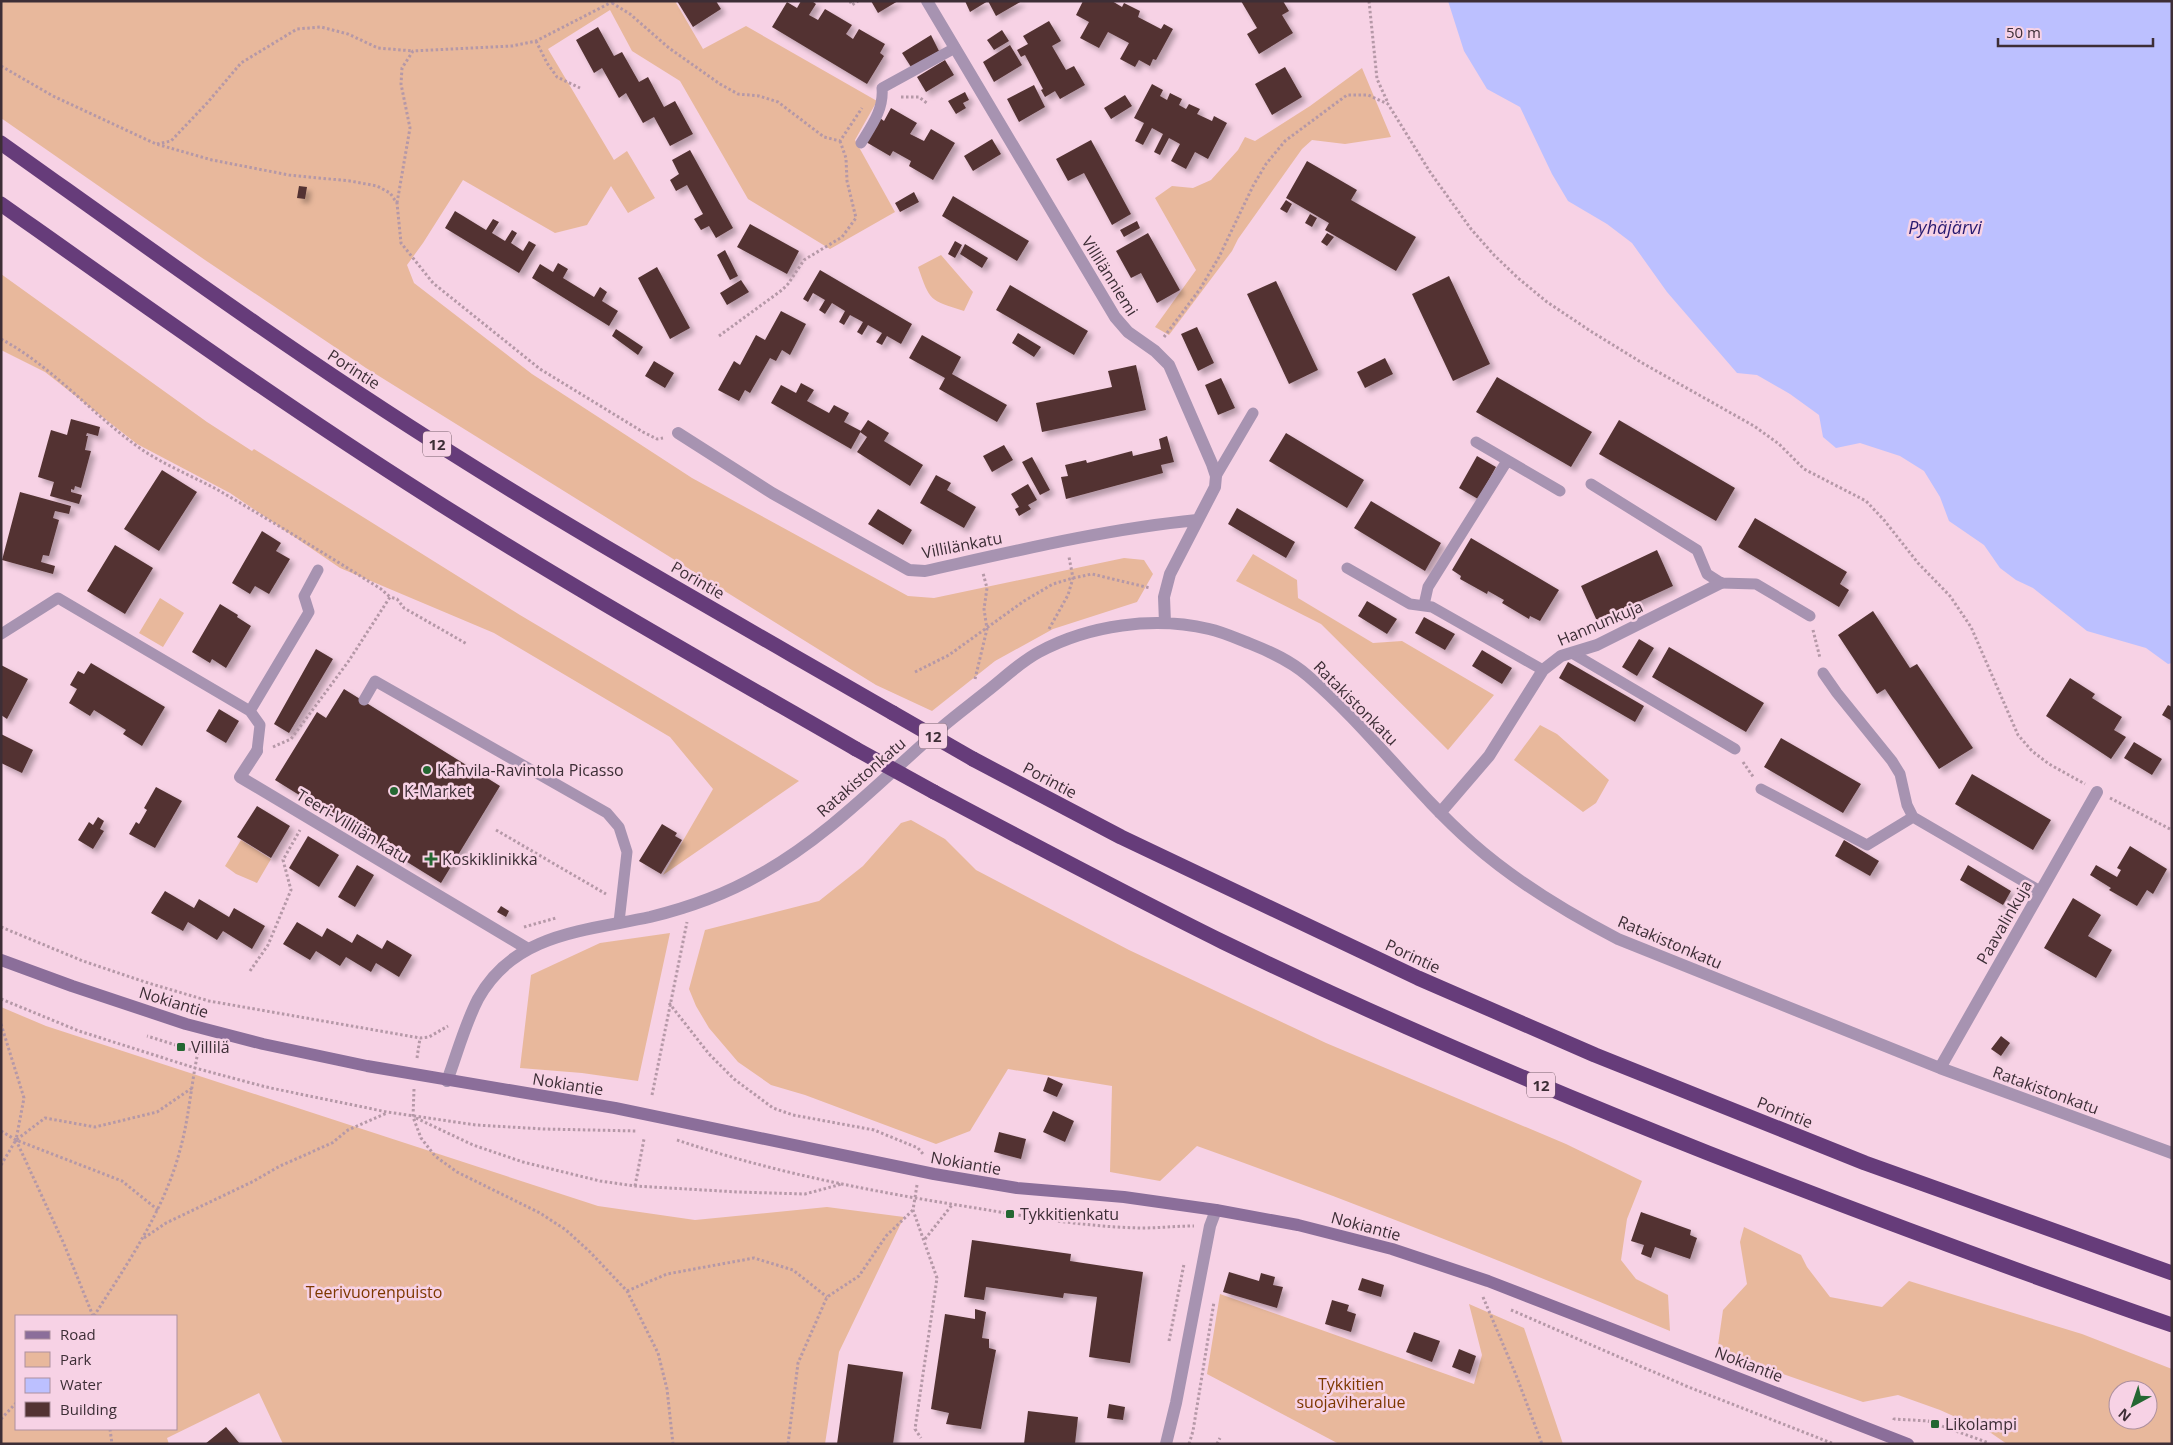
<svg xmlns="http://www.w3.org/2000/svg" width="2173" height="1445" font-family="'Open Sans',sans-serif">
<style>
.green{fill:#e8b89c;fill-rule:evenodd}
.water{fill:#bcc0ff}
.building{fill:#533333;filter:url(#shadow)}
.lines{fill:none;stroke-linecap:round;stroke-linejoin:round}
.path{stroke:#b598a7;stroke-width:3;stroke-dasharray:2.5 2.5;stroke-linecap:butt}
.lane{stroke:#a793b1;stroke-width:11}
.street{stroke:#a793b1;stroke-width:12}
.secondary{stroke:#8b6e9a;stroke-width:12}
.highway{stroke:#663c7a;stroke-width:15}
.highway-bridge{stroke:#663c7a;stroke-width:15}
.poi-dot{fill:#246732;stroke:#f7d2e5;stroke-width:2}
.labels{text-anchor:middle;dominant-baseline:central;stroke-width:5;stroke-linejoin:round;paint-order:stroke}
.shield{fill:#f7d2e5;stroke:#755f6a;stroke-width:1}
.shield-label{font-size:15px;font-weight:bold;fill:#3d2e36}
.street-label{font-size:16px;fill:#3d2e36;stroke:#f7d2e5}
.poi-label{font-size:16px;fill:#3d2e36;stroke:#f7d2e5;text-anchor:start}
.park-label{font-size:16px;fill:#7d3800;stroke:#f7d2e5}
.water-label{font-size:18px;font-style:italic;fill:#281a70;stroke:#f7d2e5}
</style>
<defs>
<filter id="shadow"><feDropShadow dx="4.5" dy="4.5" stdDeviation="2.5" flood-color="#0004"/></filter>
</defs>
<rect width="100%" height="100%" fill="#f7d2e5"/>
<path class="green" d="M1,1h674l28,48 43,-23 131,75 -22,39 40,72 -65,37 -82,-50 -68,-118 -48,-30 -22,-41 -62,39 66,111 13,-9 28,47 -27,15 -17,-27 -24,39 -32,8 -92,-53 -40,63 -16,22 7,18 118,91 160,104 216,118 26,2 190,-40 20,2 9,14 -16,28 -84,27 -58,32 -63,50 -56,-26 -510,-317 -161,-108 -204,-142z
M1362,68l29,69 -46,7 -33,-4 -10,9 -64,90 -6,12 -63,84 -14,-8 41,-57 -41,-72 17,-12 21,2 18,-8 27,-30 7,-13 10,4 55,-35z
M941,255l32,37 -9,19c-35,-11 -34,-10 -46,-44z
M1,274l206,148 45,29 2,-2 266,166 279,166 -136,94 50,-86 -43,-52 -176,-104 -154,-65 -110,-75 -93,-49 -92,-72 -44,-22z
M1253,554l44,26 1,18 75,45 29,-2 92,54 -46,55 -127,-126 -85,-43z
M160,598l24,15 -21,34 -24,-14z
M1540,725l17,9 52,46 -13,23 -13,9 -69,-52z
M911,820l34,19 31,31 153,80 197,93 240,101 76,37 -15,38 -6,41 15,19 32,16 2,36c-156,-65 -313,-128 -473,-185l-37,35 -50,-9 2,-86 -104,-17 -38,62 -34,13 -131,-49 -34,-10 -33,-23 -29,-34 -13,-22 -7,-17 16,-59 114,-29 44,-35 38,-43z
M241,840l30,19 -14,24 -21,-9 -11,-8z
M670,933l-32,148 -56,-8 -62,-5 11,-93 69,-32z
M1,1007l45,19 552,180 97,14 132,-13 77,10 -65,135 -14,92h-542l-24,-51 -92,45 2,6h-168zM16,1316h160v113h-160z
M1744,1227l57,28 6,12 23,30 52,10 27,-26 173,53 90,35v75h-165l-16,-11 -51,-23 -42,-15 -35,7 -114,-40 -31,-17 5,-35 24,-26 -7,-42zM2118,1390h30v30h-30z
M1220,1294l254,90 8,-29 -13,-51 55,24 39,116h-224l-132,-70z"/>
<path class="water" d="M1448,1h724v662l-4,1 -22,-16 -59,-17 -54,-43 -17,-8 -16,-12 -16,-23 -35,-24 -9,-24 -16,-26 -24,-15 -40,-13 -24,5 -13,-11 -4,-22 -29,-21 -33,-19 -20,-2 -70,-81 -35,-49 -25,-19 -39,-23 -16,-27 -32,-67 -33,-18 -23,-38z"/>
<path class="building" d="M677,1h39l5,8 -28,18z
M801,1h11l4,3 -7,11 9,5 7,-11 27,16 -6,9 7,5 6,-10 26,15 -5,9 4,3 -17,28 -95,-57 15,-25 10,6z
M871,1h27l-20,12z
M965,1h57l-26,15 -8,-15 -18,11z
M1083,1h29l10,6 2,-4 16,8 -2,6 23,12 3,-5 9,5 -17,31 -3,-1 -3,7 -11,-6 -4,7 -15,-8 9,-16 -21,-11 -9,16 -19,-10 9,-16 -13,-7z
M1241,1h42l6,10 -7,4 11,18 -34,21 -12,-20 10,-6z
M1049,21l12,20 -9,5 14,24 8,-4 11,19 -25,14 -5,-8 -10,6 -4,-7 2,-1 -18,-34 -4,2 -4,-7 11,-6 -5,-8z
M598,27l16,29 8,-4 17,30 9,-5 16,30 11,-6 18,33 -23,12 -16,-29 -11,6 -17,-30 -7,5 -17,-30 -8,5 -18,-33z
M1002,30l7,11 -15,9 -7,-10z
M931,35l8,16 -28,16 -9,-14z
M1010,45l12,20 -28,17 -11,-20z
M945,60l9,15 -28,17 -9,-15z
M1285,67l17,30 -30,18 -17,-31z
M1152,84l11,6 -3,6 7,4 3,-7 12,6 -3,6 7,4 3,-5 11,5 -3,5 15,7 2,-5 13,7 -19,36 -13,-7 -9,17 -15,-8 9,-17 -11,-6 -9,17 -6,-3 9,-18 -11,-6 -9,17 -8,-4 9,-18 -10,-5z
M1034,85l11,22 -26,15 -12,-23z
M965,92l4,8 -6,3 3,5 -10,6 -8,-13z
M1125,95l7,11 -21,13 -7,-11z
M891,108l26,15 -7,11 14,7 7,-12 24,14 -22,37 -24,-14 2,-5 -18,-10 -3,5 -24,-14 14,-24 4,3z
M992,139l9,15 -28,17 -9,-15z
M1091,140l40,74 -19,11 -28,-52 -16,8 -12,-22z
M690,150l43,78 -17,10 -7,-12 -8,4 -7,-11 9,-5 -16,-29 -11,6 -6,-11 9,-6 -7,-14z
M1307,161l50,29 -6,10 65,37 -20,34 -71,-41 4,-7 -43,-25z
M299,186l8,1 -2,12 -8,-1z
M914,192l5,10 -19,10 -5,-9z
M953,196l76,45 -12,20 -75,-45z
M1286,200l6,4 -5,9 -7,-4z
M455,211l31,19 7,-11 6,3 -7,11 13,8 7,-11 5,3 -6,10 12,8 6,-10 7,4 -17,28 -74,-45z
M1310,214l7,4 -5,9 -7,-4z
M1137,221l3,7 -16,9 -4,-7z
M750,224l49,27 -12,23 -50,-27z
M1148,233l32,57 -23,13 -16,-30 -10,5 -15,-27z
M1327,233l7,4 -7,9 -6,-4z
M955,241l7,4 -7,13 -7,-4z
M965,244l23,14 -6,10 -22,-14z
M725,250l13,26 -8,4 -13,-25z
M558,263l10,6 -5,9 31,19 6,-10 7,5 -5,9 16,10 -9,15 -77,-48 8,-14 13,8z
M657,267l33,61 -20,11 -32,-61z
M820,270l92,54 -11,20 -14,-8 -5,9 -6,-3 6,-9 -14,-8 -6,10 -5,-3 6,-10 -13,-7 -6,10 -5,-3 6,-11 -13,-8 -7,11 -6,-4 6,-10 -12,-7 -5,9 -5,-3z
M1449,276l41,88 -37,17 -41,-87z
M741,280l8,12 -22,13 -7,-12z
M1276,281l42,89 -29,14 -42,-90z
M1010,285l78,46 -14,24 -78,-45z
M781,311l25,13 -16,31 -8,-5 -6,11 -6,-3 -20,35 -5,-3 -6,11 -21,-11 16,-29 6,4 16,-30 9,5z
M1197,327l17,36 -16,8 -17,-37z
M616,329l27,18 -5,8 -26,-19z
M1018,333l23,14 -7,10 -22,-14z
M922,335l39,22 -9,17 55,31 -10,17 -58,-33 6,-11 -36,-20z
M1385,358l8,16 -28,14 -8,-16z
M654,361l20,12 -9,15 -20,-12z
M1136,365l10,45 -104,22 -6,-29 76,-16 -4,-16z
M1497,377l95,55 -21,35 -95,-55z
M1221,378l14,30 -17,7 -13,-30z
M801,383l13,7 -7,11 22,12 5,-8 15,8 -5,9 17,9 -10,18 -80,-46 10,-18 15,8z
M71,419l29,8 -2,9 -11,-3 -1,3h2l-3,14 6,1 -10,37 -6,-2 -1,4 -3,-1v3l11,3 -3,9 -29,-8 4,-14 -16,-5 13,-47 16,5z
M868,420l21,13 -5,8 39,24 -13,21 -53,-34 10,-15 -7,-5z
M1619,420l116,68 -19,33 -117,-67z
M1286,433l78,47 -17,28 -78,-47z
M1167,436l7,26 -13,3 2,8 -97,26 -5,-22 7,-1 -3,-11 21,-5 1,3 45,-12 1,5 28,-7 -2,-10z
M1004,445l9,15 -21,12 -9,-16z
M1477,456l19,11 -18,32 -19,-11z
M1032,457l18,33 -10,5 -18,-33z
M162,470l35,22 -38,59 -35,-22z
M936,475l15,8 -4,7 29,17 -12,21 -44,-25z
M1028,484l9,16 -9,5 3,4 -12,7 -4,-7 4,-2 -8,-13z
M20,492l51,14 -2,8 -14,-3 -2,7 6,2 -10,36 -6,-1 -2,7 14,4 -2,8 -51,-14z
M1371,501l70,42 -16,28 -71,-43z
M1237,508l58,34 -9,16 -58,-34z
M878,509l34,21 -9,15 -35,-21z
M1755,518l92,54 -7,12 9,6 -10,17 -101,-60z
M262,531l19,12 -5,8 14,8 -21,35 -14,-8 -5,8 -18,-11z
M1471,538l88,52 -19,31 -10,-5 -1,3 -27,-16 2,-3 -16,-9 -1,3 -27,-15 1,-3 -9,-6z
M115,545l38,23 -28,46 -38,-23z
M1657,550l16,36 -76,35 -16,-35z
M1367,601l30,18 -10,15 -29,-18z
M220,604l18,11 -1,2 14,9 -25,42 -14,-9 -2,4 -18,-11z
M1873,611l37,57 7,-4 56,84 -34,21 -54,-80 -8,5 -39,-59z
M1424,617l31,17 -10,16 -30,-17z
M1639,639l15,9 -17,28 -15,-9z
M1669,647l95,56 -18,29 -94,-55z
M316,649l17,10 -44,74 -15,-9z
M1482,650l30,18 -10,16 -30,-18z
M1568,662l76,44 -9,16 -76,-44z
M91,663l74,44 -23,39 -19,-12 3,-4 -32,-20 -4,6 -21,-13 8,-14 -7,-4 8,-14 6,3z
M1,665l27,14 -21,40 -6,-4z
M2070,678l25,16 -3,4 30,19 -8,13 12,7 -15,22 -65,-43z
M344,689l156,97 -59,97 -166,-103 42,-68 9,6z
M2168,705l4,2v14l-10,-6z
M219,709l20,12 -13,22 -20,-12z
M1,734l32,16 -11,23 -21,-10z
M1781,738l80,46 -18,29 -79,-46z
M2134,742l28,17 -10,16 -28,-17z
M1972,774l79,46 -18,30 -78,-46z
M156,787l26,14 -27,47 -26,-14 7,-12 3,2 8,-14 -3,-2z
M257,806l33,20 -19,32 -34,-21z
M98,817l6,4 -4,8 4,2 -11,18 -15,-9 11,-18 4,3z
M662,824l15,9 -2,3 7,4 -21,34 -22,-13z
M308,836l31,19 -20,32 -30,-19z
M1844,840l35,21 -9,15 -35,-20z
M2130,846l37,23 -14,25 -6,-4 -10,16 -28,-16 2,-2 -21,-13 6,-10 21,12 4,-7 -4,-2z
M357,865l17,10 -19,32 -17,-10z
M1968,865l43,26 -8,14 -43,-25z
M165,891l29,17 5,-9 30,18 5,-9 31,18 -13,23 -29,-18 -6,9 -29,-18 -5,9 -32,-18z
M2073,898l28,17 -13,21 24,14 -16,28 -52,-30z
M501,906l8,5 -3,6 -9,-5z
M297,922l25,15 5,-9 25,15 5,-9 25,15 5,-9 25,15 -13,22 -23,-14 -5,9 -25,-15 -6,9 -24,-15 -6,9 -27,-16z
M2001,1036l9,7 -9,13 -10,-7z
M1048,1077l15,7 -6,13 -14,-6z
M1053,1111l21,10 -9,21 -22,-10z
M999,1132l27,7 -5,20 -27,-7z
M1641,1212l50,18 -1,5 7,3 -7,21 -35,-12 -4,11 -10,-4 3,-9 -13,-4z
M972,1240l99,14 -1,7 73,11 -13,91 -41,-6 8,-60 -33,-4 -1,5 -77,-11 -2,13 -20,-3z
M1229,1272l30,9 2,-8 14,4 -2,8 10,2 -6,21 -54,-16z
M1362,1278l22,7 -3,12 -23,-7z
M1332,1300l17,5 -2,6 9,3 -5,18 -26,-8z
M975,1309l11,3 -4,26 7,1v9l7,2 -15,79 -35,-5 3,-11 -18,-4 14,-95 30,5z
M1414,1332l26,9 -8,21 -26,-10z
M1459,1349l17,7 -6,18 -18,-7z
M848,1364l55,8 -10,72h-56z
M1109,1404l16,3 -2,13 -16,-2z
M1028,1411l50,6 -3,27h-51z
M226,1427l14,17h-35z"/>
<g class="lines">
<path class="path" d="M850,1l2,4 6,-4
M1369,1l8,78 11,24
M612,3l18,11 39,34 51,36 18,10 21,2 19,6 46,35 16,4 22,-33
M536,41l11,22 10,14 23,11
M1,66l52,30 103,48 56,16 77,15 61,6 27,5 13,7 7,10 4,40 32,40 107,86 103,63 14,7 6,-1
M901,97h18l9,7
M157,144l14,-3 37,-39 33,-39 56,-34 24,-2 27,7 30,14 35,3
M397,203l13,-75 -9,-44 1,-16 11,-17 99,-5 24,-5 78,-40
M719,336l63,-46 6,-6 16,-24 38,-23 14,-19 -9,-37 -1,-23 -6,-17
M1164,337l36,-48 19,-32 34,-71 13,-22 19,-23 62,-46h21l20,9 42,68 41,57 23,26 24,23 29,24 45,30 52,32 110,62 25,18 25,25 62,32 18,19 34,43 32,33 21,31 47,108 14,16 17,13 36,20
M1,339c54,29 93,78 143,112 23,15 50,26 74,39 55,32 109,65 163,99l9,8
M1049,629l19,-34 5,-17 -4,-21
M1813,630l7,28
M915,672l34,-17 75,-54 29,-17 20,-6 19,-4 58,14
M975,679l12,-50 -3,-20 3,-21 -4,-15
M273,747l18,-8 57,-77 42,-65 7,2 7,9 63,36
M1743,762l11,16
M2110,798l62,32
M496,830l110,64
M1,927l82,34 62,21 64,19 211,37 9,-1 19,-11
M524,927l32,-9
M250,971l18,-26 23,-55 -8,-30 17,-30
M1,999l78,32 116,37 71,19 121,25 89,13 68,4 93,2
M669,1003l40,51 25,25 39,29 20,7 81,15 44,18 5,6
M1,1024l23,74 -8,42 48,104 29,72
M417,1058l3,-20
M414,1089l-1,28 8,21 14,18 22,16 83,41 26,17 24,22 37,39 31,62 9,36 6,55
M652,1095l35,-173
M416,1118l57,27 50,17 77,19 35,5 103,6 67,2 37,-10
M1,1131l15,9 106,41 36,29
M677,1140c97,33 198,52 299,68 54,9 110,19 165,20 18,0 35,-2 53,-2
M1,1165l15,-25 29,-22 50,9 62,-15 35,-24
M917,1185l-4,25 24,68 -22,151 6,9
M635,1186l9,-47
M144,1238l22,-15 88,-42 26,-15 52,-23 16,-13 39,-17
M925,1239l27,-34
M627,1291l40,-17 87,-16 39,12 34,27
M1483,1297l33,78 26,69
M1511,1310l175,76 148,58
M94,1316c33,-52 70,-105 86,-166 9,-32 11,-65 18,-98l-51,-16
M1169,1341l15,-77
M1,1419l15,-16
M1894,1420v-1l34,2 61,22
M110,1429l2,15
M788,1444l10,-81 29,-66 32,-21 27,-40 27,-26
M1189,1444l4,-13 21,-129
M1217,1444l3,-6"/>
<path class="lane" d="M861,143c11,-18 23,-34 21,-55l73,-40
M1476,442l84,49
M1216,476l37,-63
M1591,484l106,66 10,24 14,9 35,1 54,32
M1347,568l63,36 22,3 111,63
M1424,605l4,-18 79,-126
M1,634l57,-36 192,113 10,14 -3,26
M1572,653l163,96
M1823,673l14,20 55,68 8,13 7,31 6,12 127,74
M364,700l11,-19 232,132 12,14 8,25 -8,70
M250,711l59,-99 -5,-16 14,-26
M1761,789l106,56 46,-28"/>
<path class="street" d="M927,1l188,316 13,15 27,19 14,14 43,99 4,12 -1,11 -45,87 -6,23 1,26
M678,433l94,60 137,77 16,1c90,-20 181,-42 272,-51
M257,751l-17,26 288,172
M1440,813l49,-57 54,-86 18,-14 36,-11 124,-62
M1940,1068l157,-276
M447,1081c10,-27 18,-57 31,-82 36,-66 107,-68 172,-82 37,-9 76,-23 109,-42 69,-38 123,-96 182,-147 14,-12 30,-24 45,-36 17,-13 34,-30 53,-40 50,-27 115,-36 170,-23 14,3 29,10 42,15 20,8 40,17 57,32 59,50 105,115 164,167 44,39 94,69 146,96l322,129 232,85
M1166,1444l10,-41 34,-177 6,-16"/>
<path class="secondary" d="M1,960l71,26 114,38 77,20 104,22 248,42 319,66 83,14 107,9 92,13 82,15 94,24 96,32 420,163"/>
<path class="highway" d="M1,143c149,106 297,214 452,311 144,91 293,174 440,259
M1,204c140,99 280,199 425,291 140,89 286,171 430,254
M973,759l148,78 297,141 177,77 270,108 307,110
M934,792c96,51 192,102 289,150 159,77 321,146 485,211 153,60 308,118 464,172"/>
<path class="highway-bridge" d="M893,713l80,46
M856,749l78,43"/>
</g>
<g class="poi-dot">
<circle cx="427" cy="770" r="5"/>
<circle cx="394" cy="791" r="5"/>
<path d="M428.5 851.5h5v5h5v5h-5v5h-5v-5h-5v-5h5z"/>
<rect x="176" y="1042" width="10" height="10" rx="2.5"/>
<rect x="1005" y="1209" width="10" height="10" rx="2.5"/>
<rect x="1930" y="1419" width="10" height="10" rx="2.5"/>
</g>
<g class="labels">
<g class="shield">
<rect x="423" y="431.5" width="28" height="25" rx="4"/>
<rect x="919" y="723.5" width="28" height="25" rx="4"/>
<rect x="1527" y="1072.5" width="28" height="25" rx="4"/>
</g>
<g class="shield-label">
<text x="437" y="444">12</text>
<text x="933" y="736">12</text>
<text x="1541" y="1085">12</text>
</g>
<g class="street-label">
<text transform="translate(1110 276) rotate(58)">Villilänniemi</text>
<text transform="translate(354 369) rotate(33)">Porintie</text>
<text transform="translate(962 545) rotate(-11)">Villilänkatu</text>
<text transform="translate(698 580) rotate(30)">Porintie</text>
<text transform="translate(1600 623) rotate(-23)">Hannunkuja</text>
<text transform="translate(1356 703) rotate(45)">Ratakistonkatu</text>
<text transform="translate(861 777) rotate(-41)">Ratakistonkatu</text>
<text transform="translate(1050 780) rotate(28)">Porintie</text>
<text transform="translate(353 826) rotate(31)">Teeri-Villilän katu</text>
<text transform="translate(2004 922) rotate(-60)">Paavalinkuja</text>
<text transform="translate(1670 942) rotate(23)">Ratakistonkatu</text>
<text transform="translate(1413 956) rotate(25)">Porintie</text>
<text transform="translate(174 1002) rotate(17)">Nokiantie</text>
<text transform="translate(568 1084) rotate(9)">Nokiantie</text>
<text transform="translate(2046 1090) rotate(20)">Ratakistonkatu</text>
<text transform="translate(1785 1112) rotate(22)">Porintie</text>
<text transform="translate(966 1163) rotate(10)">Nokiantie</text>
<text transform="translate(1366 1226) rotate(15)">Nokiantie</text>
<text transform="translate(1749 1364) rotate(21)">Nokiantie</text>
</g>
<g class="poi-label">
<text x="437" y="770">Kahvila-Ravintola Picasso</text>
<text x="404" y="791">K-Market</text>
<text x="442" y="859">Koskiklinikka</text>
<text x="191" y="1047">Villilä</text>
<text x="1020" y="1214">Tykkitienkatu</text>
<text x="1945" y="1424">Likolampi</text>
</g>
<g class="park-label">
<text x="374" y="1292">Teerivuorenpuisto</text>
<text x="1351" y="1384">Tykkitien<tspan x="1351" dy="18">suojaviheralue</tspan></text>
</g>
<g class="water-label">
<text x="1945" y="227">Pyhäjärvi</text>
</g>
</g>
<rect width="2173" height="1445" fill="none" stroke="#3d2e36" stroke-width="5"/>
<rect x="15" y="1315" width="162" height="115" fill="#f7d2e5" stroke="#ad909f"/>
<rect x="25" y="1331" width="25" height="8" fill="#8b6e9a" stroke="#ad909f"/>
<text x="60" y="1340" font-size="15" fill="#3d2e36">Road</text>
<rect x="25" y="1352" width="25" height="15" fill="#e8b89c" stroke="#ad909f"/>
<text x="60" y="1365" font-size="15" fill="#3d2e36">Park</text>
<rect x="25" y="1378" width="25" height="15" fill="#bcc0ff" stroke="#ad909f"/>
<text x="60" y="1390" font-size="15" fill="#3d2e36">Water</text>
<rect x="25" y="1402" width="25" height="15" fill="#533333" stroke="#ad909f"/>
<text x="60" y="1415" font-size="15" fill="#3d2e36">Building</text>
<g transform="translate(2133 1405) rotate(220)"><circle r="24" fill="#f7d2e5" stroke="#ad909f"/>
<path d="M0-4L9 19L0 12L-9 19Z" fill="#246732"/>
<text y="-8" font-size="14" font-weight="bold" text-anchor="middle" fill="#3d2e36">N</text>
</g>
<path d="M1998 38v8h155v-8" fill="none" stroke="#3d2e36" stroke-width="2.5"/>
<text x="2006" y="38" font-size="15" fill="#3d2e36" stroke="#f7d2e5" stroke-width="4" paint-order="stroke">50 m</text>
</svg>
